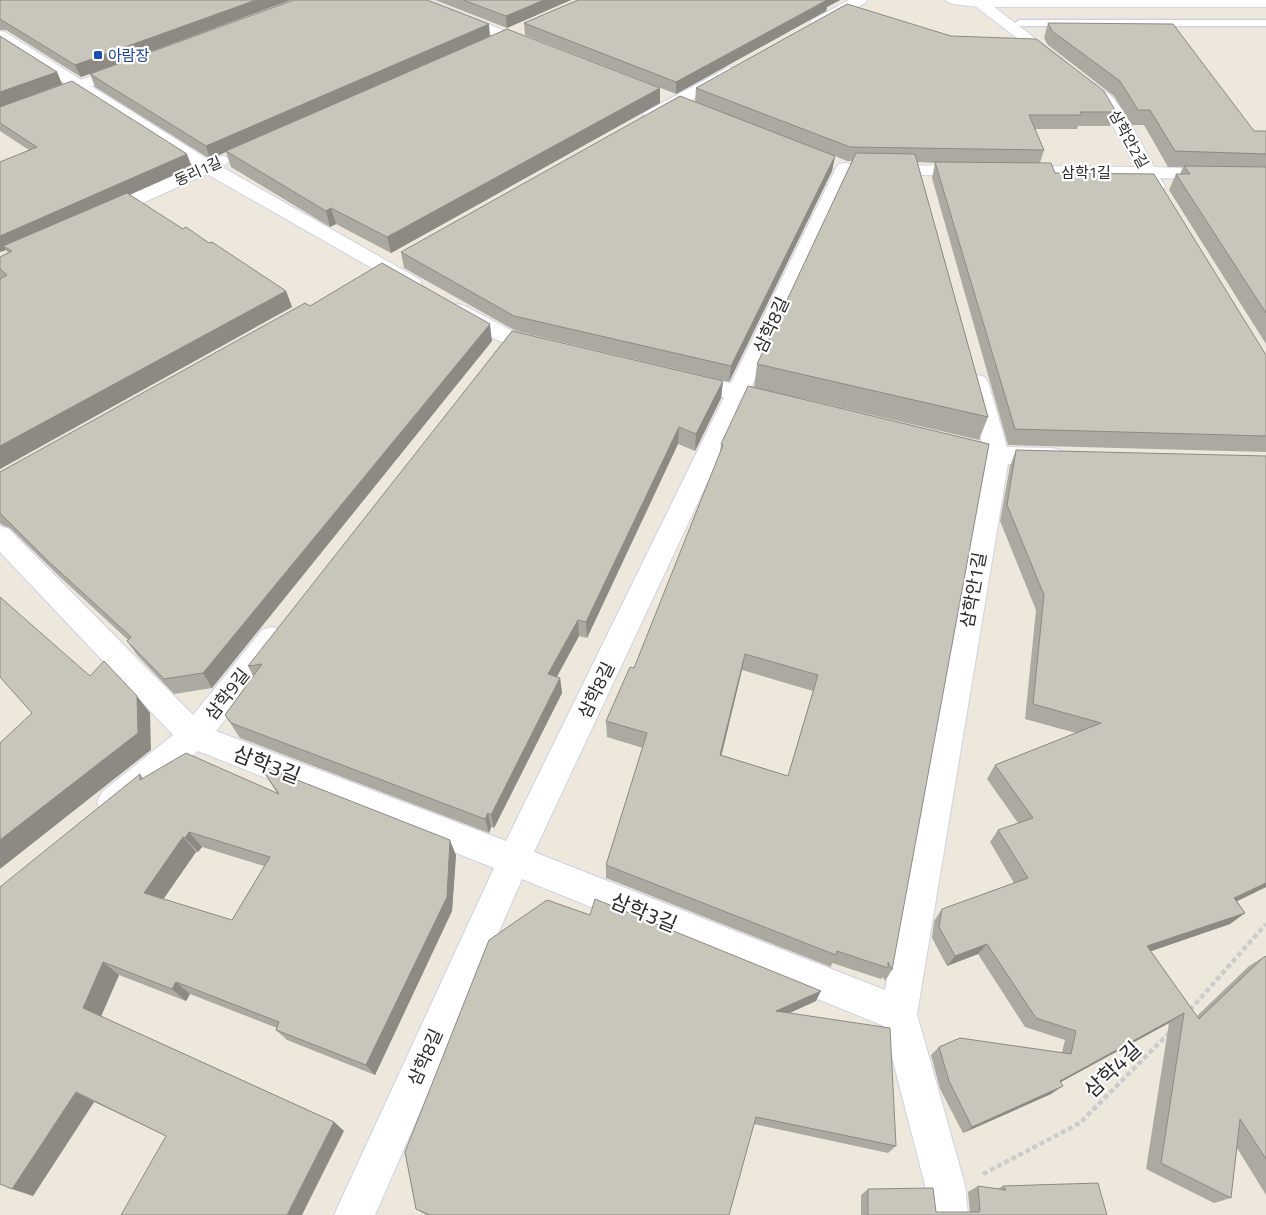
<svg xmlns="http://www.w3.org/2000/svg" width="1266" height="1215" font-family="'Titillium Web','Noto Sans KR',sans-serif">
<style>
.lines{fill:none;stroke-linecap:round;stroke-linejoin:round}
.lane-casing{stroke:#d0d1e4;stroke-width:3}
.street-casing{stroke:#d0d1e4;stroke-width:2}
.secondary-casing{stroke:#d0d1e4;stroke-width:2}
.path{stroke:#ccc;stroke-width:4.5;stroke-dasharray:5 3;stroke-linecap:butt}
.lane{fill:#fff;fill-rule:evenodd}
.street{fill:#fff;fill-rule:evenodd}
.secondary{fill:#fff;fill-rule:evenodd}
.wall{fill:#aca9a1;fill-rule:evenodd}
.shaded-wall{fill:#8c8a83}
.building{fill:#c8c5bb;stroke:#8c8a83;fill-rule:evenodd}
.transit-dot{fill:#1a4fb4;stroke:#fff;stroke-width:2}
.labels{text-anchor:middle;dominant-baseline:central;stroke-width:4.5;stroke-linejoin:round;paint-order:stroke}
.far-transit-label{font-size:15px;fill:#164399;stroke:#fff;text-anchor:start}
.far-street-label{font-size:15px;fill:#2a2a2a;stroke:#fff}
.street-label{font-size:18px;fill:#2a2a2a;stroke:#fff}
.near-street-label{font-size:21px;fill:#2a2a2a;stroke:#fff}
</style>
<rect width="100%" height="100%" fill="#ede8db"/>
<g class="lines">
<defs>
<path id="lane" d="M1266,20v6h-247l-4,-3 4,-3z"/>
<path id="street" d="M410,0h19l108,44 3,3 -3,3h-10l-115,-47z
M849,0h18l-2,3 -43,23h-10l-2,-3 2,-3z
M975,0h10l76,58 3,3 -3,3h-10l-76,-58 -2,-3z
M0,31l5,1 204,128 12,-4 6,1 3,4 -8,6 197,112 3,4 -3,4 -7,2 -7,-2 -198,-113 -98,44 -7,2 -7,-2 -2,-4 2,-4 100,-44 -195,-124z
M729,67l6,2 2,3 -2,3 -78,45h-12l-2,-4 2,-4z
M1090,82c28,7 50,61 64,85l112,4v10l-106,-3 5,8 -3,4 -6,1 -6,-1 -8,-13 -130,-2 -3,-4 3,-4 6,-1 118,1 -36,-64 -18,-16 2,-3z
M845,163l6,1 3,4 -103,220 39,10 3,5 -3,5 -8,3 -37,-9 -211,450 351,138 99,-530 -42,-11 -4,-6 4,-6 8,-2 32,8 -16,-61 3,-5 8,-2 8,2 3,5 19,65 44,1 9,2 3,6 -3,6 -9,2h-43l-91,550 48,171 3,30h-40l-3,-30 -41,-159 -362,-147 -147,336h-41l160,-347 -296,-117 -74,61 -11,4 -11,-4 -5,-10 5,-10 71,-57 -173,-183v-26l9,3 184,186 69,-85 10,-3 10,3 4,8 -4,8 -66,85 290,110 218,-444 -47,-12 -3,-5 3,-5 8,-2 46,10 105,-215 3,-4z
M883,165l87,1 6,1 3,4 -3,4 -6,1 -93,-2 -3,-4 3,-4z
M458,304l7,2 51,27 35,9 3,5 -3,5c-29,7 -76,-24 -100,-38l-3,-4 3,-4z"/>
<path id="secondary" d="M945,0h321v7h-286l-28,-3z
M127,63l6,2 2,3 -2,3 -133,49v-11z"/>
</defs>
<use href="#lane" class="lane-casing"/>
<use href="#street" class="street-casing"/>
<use href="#secondary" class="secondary-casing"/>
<path class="path" d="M1190,1010l76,-86
M983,1174l97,-51 89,-90"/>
<use href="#lane" class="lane"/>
<use href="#street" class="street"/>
<use href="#secondary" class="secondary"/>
</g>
<path class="wall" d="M0,0h291l-210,77 -75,-47h-6z
M435,0h136l-64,28z
M578,0h262l-13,7 -1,4 -150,83 -151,-59 -1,-12z
M1048,23l206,108h12v213l-97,-154 7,-16h4l3,-7h-15l-24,-42h-12l-18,-29 -66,-51 -4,-7z
M0,36l57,36 5,12 130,83 -63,28 54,34 26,14 77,48 6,16 -292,162v-212l8,-4 -2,-3 -6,2 29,-102 -29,-19z
M490,36l170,67 -269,150 -55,-29 -6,3 -99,-60 -5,-15 -16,7 -115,-72 -5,-13z
M696,88l420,24 -6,14h-32l-1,3h-42l9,21 -4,13 15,10 211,182v97l-258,-7 -76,-267 3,-15 -18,-1 71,255 -9,23 -179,-42 92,572 -7,11 -2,-4 -2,2 -49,-16 -1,4 -225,-89v-13l37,-117 -36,-11 -1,-16 28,-53 86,-214 1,-10 33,-56 3,-24 96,-203h-6l-12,-5 -3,15 -103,211 -213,-51 -112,-63 -3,-16 387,-114 -93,-36zM742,670l71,21 -25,85 -67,-21z
M310,306l182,35 -280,347 -38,6 -36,-38 -11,-15 1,-1 -69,-64 -49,-48 -8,-3 -2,-2v-51z
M723,381l-2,17 -26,53 -17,-7 -91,194 -8,-2 -22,41 3,1 2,15 -68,135 -3,-1 -2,6 -249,-95 -15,-23 28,-39 -5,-10z
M1016,450l250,437 -29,14 8,12 -15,11 -79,27 46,65 52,-50 16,-10 1,1v238l-29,-47 -6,50 -17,5 -68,-34 23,-146 -108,59 -10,12 -88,39 -23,-44 -9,-34 8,-8 123,5 3,-12 -40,-13 -47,-73 -31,12 -15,-28 2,-17 8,-12 72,-26 -24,-41 8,-12 20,-7 -31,-44 8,-14 81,-32 -51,-14 11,-109 -36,-89 10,-55z
M259,765l197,90 -4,56 -77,164 -88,-35 -11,-10 1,-2 -87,-34 -4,7 -67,-26 -18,41 233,106 10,9 -178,5 -72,-34 -61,94 107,-422 3,4 134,15zM202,847l62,19 -32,54 -69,-21 33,-47h2z
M816,1001l-27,12 107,133 -8,7 -134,-29 -25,91h-303l-10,-6 -11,-57z
M978,1186l19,3 6,-3 104,29h-246v-20l7,-6 68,23h34l-2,-20z"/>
<path class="shaded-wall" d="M256,0h35l-210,77 -6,-12z
M544,0h27l-64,28 -1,-12z
M824,0h16l-13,7 -1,4 -150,83v-12z
M489,24l1,12 -280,123 -4,-13z
M57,72l5,12 -62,23v-15z
M660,88v15l-269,150 -4,-16z
M187,154l5,13 -184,82 -5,-3 3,4 -6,2v-16z
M835,156l-3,15 -103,211 2,-16z
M331,208l5,16 -6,3 -4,-16z
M286,291l6,16 -292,162v-23z
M490,324l2,17 -280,347 -9,-15z
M723,381l-2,17 -26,53 1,-17z
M679,427l-1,17 -91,194 -1,-16z
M578,620l1,16 -29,53 -2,-15z
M745,654l-3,16 -24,100 2,-15z
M560,678l2,15 -68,135 -3,-13z
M137,696l13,17 1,37 -151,119v-29z
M488,813l3,14 -2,6 -4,-14z
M189,832l13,15 -4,5 -13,-14z
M183,837l13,15 -38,55 -14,-14z
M450,840l6,15 -4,56 -77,164 -9,-10z
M1266,883v4l-47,23 15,-12z
M1245,913l-15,11 -96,33 13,-11z
M987,944l-9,10 -31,12 8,-10z
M103,962l16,13 -19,44 -17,-11z
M176,982l14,12 -4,7 -14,-12z
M821,991l-5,10 -44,20 4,-10z
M1184,1013l-15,10 -121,66 12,-8z
M1063,1086l-12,8 -88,39 9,-6z
M76,1092l18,10 -61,94 -21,-7z
M334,1122l10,9 -42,84h-15z"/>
<path class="building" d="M0,0h256l-181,65 -75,-46z
M294,0h133l62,24 -283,122 -116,-72z
M463,0h81l-38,16z
M578,0h249l-151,82 -152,-59z
M847,4l104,32 85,3 68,52 12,21h-36l2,3h-53l15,35 -194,-3 -154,-59z
M1048,23l125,1 81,107h12v23l-91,-3 -25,-41h-12l-18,-29 -68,-50z
M507,29l153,59 -273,149 -56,-29 -5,3 -100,-60z
M0,36l57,36 -57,20z
M72,81l115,73 -187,82v-74l37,-15 -37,-24v-16z
M680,96l155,60 -104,210 -217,-50 -113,-64z
M856,153l59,1 73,263 -231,-53z
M935,162l116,1 4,10 99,1 112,181v81l-251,-7z
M1184,166l82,1v146l-90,-139h14z
M127,193l56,36 3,-2 23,16 3,-1 74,49 -286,155v-167l7,-4 -7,-6v-12l12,-6 -9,-5z
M382,263l108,61 -287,349 -39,6 -37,-38 4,-4 -84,-77 -47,-47v-41l305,-169 5,3z
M512,331l211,50 -27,53 -17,-7 -93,195 -8,-2 -30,54 12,4 -69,137 -3,-2 -3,6 -254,-96 -6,-8 37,-51 -14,2z
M748,386l241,58 -97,526 -4,-8v6l-51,-17 -1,4 -230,-90 41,-132 -41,-12 24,-54 4,1 89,-223 -2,-1zM745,654l73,21 -30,101 -68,-21z
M1016,450l250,6v427l-32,15 11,15 -98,33 52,73 66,-63 1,1v202l-26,-40 -9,79 -70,-35 23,-150 -124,68 3,5 -91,41 -23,-46 -10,-34 21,-9 111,16 5,-23 -40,-13 -49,-74 -32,12 -16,-29 3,-18 86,-31 -30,-48 35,-12 -38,-53 106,-42 -68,-19 11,-109 -37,-90z
M0,597l90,79 14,-15 33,35 1,37 -138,107v-97l32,-30 -32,-36z
M186,753l93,41 -20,-29 191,75 -3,57 -81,168 -90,-35 3,-8 -103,-40 -4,7 -69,-27 -20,46 251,114 -47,93h-166l45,-79 -90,-44 -64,97 -12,-5v-297l140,-113v6zM189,832l81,25 -38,63 -88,-27 39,-56 2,1z
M595,899l226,92 -45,20 114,17 6,118 -140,-29 -27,98h-299l-14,-6 -11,-57 84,-212 58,-40 43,15z
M1098,1183l9,32h-239v-26l65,-1 3,24h43l1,-2 -2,-24 28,4 -3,-4z"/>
<rect class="transit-dot" x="93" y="50" width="10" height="10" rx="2.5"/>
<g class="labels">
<g class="far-transit-label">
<text x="108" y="55">아람장</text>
</g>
<g class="far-street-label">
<text transform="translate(1129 139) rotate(61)">삼학안2길</text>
<text transform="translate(198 171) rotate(-24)">동리1길</text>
<text x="1086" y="172">삼학1길</text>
</g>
<g class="street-label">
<text transform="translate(771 325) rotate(-65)">삼학8길</text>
<text transform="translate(973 590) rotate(-80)">삼학안1길</text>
<text transform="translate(596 690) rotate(-64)">삼학8길</text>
<text transform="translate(227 694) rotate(-52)">삼학9길</text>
<text transform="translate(425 1057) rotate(-66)">삼학8길</text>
</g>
<g class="near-street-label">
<text transform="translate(267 764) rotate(21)">삼학3길</text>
<text transform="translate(644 912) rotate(22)">삼학3길</text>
<text transform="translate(1112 1069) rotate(-44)">삼학4길</text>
</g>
</g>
</svg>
